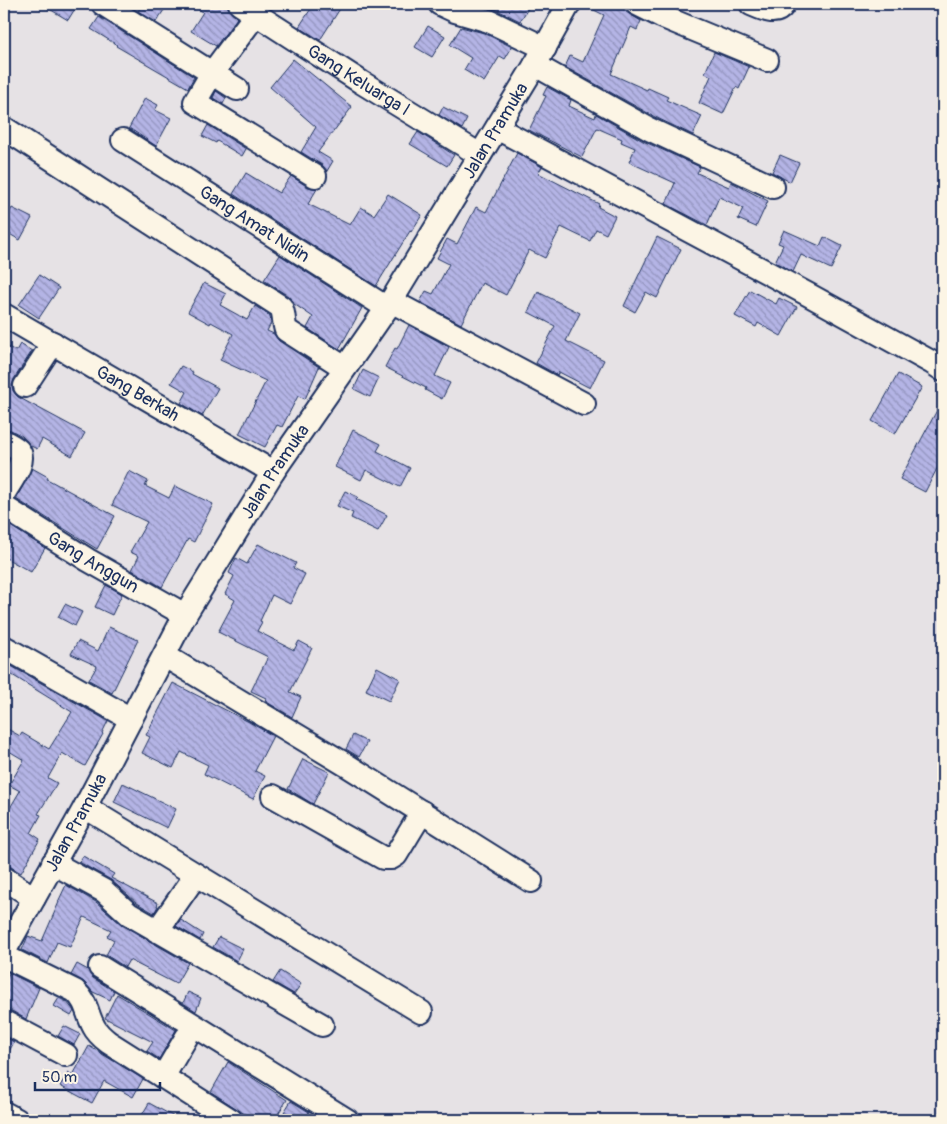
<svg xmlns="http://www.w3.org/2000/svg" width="947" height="1124" font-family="Pangolin,sans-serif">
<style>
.building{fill:url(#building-back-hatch);stroke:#1b2f5e}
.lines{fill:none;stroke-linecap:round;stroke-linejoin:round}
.minor-casing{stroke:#1b2f5e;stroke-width:26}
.minor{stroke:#fcf5e5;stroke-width:22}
.labels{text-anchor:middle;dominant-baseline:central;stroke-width:4.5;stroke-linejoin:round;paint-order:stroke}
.street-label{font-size:18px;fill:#1b2f5e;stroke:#fcf5e5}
</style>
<defs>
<pattern id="building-back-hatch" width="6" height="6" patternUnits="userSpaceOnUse" patternTransform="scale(1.25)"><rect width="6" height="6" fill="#b4b4e5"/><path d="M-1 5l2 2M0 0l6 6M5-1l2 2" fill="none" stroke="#9293bd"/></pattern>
</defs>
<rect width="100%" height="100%" fill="#e6e2e5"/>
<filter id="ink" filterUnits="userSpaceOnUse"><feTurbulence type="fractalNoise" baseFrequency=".02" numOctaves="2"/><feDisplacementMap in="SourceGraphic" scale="10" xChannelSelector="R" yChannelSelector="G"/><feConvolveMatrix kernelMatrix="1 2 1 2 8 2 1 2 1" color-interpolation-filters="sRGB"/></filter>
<g filter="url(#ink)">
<path class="building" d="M41,4h37l-10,16z
M143,4h25l-12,18 -18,-11z
M190,4h37l2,6 8,8 -21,28 -25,-15 12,-19z
M314,4h29l-23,36 -21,-13z
M477,4h54l-11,17 -25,-12z
M582,4h41l3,8 15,9 -4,9 -6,-3 -20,47 36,16 1,-2 20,9 -2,3 36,16 -9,19 -38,-18 -90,-50 5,-11 13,6 21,-47z
M99,17l95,60 -6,11 -72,-42 1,-1 -26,-16z
M428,26l17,10 -13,21 -17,-10z
M461,27l23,6 28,14 -7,12 -5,-3 -16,26 -20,-12 7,-12 -21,-13z
M714,52l35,15 -10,22 -3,-2 -13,27 -24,-11 12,-27 -6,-3z
M293,59l59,48 -34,45 15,9 -6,10 -5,-6 -21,-13 15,-25 -46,-40z
M547,87l24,13 -2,6 26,12 1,-4 47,27 57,26 -3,6 32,14 2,-5 37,19 -12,26 -18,-8 5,-11 -24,-11 -12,28 -41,-21 9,-21 -46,-21 6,-14 -14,-6 1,-3 -25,-11 -15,29 -53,-27 17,-34 -3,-1z
M216,91l10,7 -3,6 -10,-6z
M145,98l13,7 -3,5 16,8 -15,28 -27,-18z
M443,107l24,12 -5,10 -23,-14z
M208,125l38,24 -4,7 -25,-15 -1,2 -14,-7z
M418,132l36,23 -7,11 -37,-22z
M517,153l25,14 -4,6 61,31 -1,3 17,9 -9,18 -10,-5 -6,12 -29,-14 -16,31 -16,-8 -23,45 -24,-12 -21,41 -41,-22 6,-11 7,3 16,-30 -12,-6 10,-19 10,5 19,-37 10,5z
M780,155l19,8 -9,19 -18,-10z
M246,173l33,20 12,-17 17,11 9,2 -9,15 42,21 11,-18 13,8 14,-21 34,21 -11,17 -1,-1 -34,55 -143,-92z
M12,208l20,10 -12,22 -16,-9v-8z
M784,230l36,16 4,-9 18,9 -11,23 -30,-14 -8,17 -18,-10 8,-17 -5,-2z
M657,237l24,12 -24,49 -11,-6 -11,20 -11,-6z
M280,255l82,53 -23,41 -32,-21 6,-11 -19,-13 -6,-8 -24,-16z
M39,275l20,13 -20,30 -20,-13z
M204,283l22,11 -6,11 27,15 8,-14 15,10 1,7 -4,8 7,3 5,7 40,26 -14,32 -7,-3 -16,31 -5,-2 -12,22 -26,-13 27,-53 -46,-21 13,-26 -22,-12 -1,2 -22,-12z
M750,290l26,14 3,-6 18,9 -16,29 -23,-13 -2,4 -21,-11z
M538,292l42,21 -14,28 38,19 -14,28 -31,-16 -2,3 -21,-12 19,-37 -27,-14z
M409,325l40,22 -14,29 15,7 -8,16 -17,-9 1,-2 -41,-21 10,-19 2,1z
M20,344l12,7 -18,28 -2,6 1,6 5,6 67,36 -13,23 -30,-17 -5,10 -6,-3 -9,-10 -11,-6 -7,-2v-83l12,6z
M181,366l12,6 -1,2 26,14 -16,28 -21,-13 6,-11 -16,-9z
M363,370l16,8 -9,19 -16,-8z
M898,374l24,13 -27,47 -23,-13z
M943,399v58l-18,35 -25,-13z
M353,430l28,14 -4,7 33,17 -10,19 -34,-17 -5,10 -26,-13z
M32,468l16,9 -1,2 68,37 -18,33 -81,-50z
M129,471l19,10 -3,5 24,12 6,-12 38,18 -19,38 -6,-3 -26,48 -30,-17 7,-14 -9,-4 17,-30 -35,-17z
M345,491l13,6 -2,2 31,16 -9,16 -27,-13 2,-5 -16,-7z
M4,522l41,26 -14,24 -27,-15z
M258,544l38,19 -3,5 12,6 -15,30 -18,-9 -12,26 2,1 -5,9 37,19 5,-9 13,7 -22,44 11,5 -9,20 -27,-16 1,-3 -15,-7 17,-34 -50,-25 17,-32 -10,-6 9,-18 -5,-3 7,-15 11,6z
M106,585l16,9 -10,21 -17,-8z
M65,604l17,8 -7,14 -17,-9z
M109,627l29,13 -26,53 -23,-13 8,-14 -26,-12 7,-13 20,10z
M4,662l104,59 -6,12 1,1 -18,32 -23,-13 -14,25 9,5 -19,31 3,1 -10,18 9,6 -19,34 -10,-6 -7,-2v-47l16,-27 -11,-6 15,-25 -20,-12v-21l16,9 2,-3 27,16 23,-37 -68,-42z
M377,667l23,12 -11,22 -23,-11z
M173,683l76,39 24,14 -18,35 10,5 -12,23 -49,-25 4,-9 -27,-13 -8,16 -31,-15 8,-16 -4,-2z
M353,735l14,7 -8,15 -13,-8z
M303,759l26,13 -16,32 -25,-15z
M123,783l53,26 -9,19 -53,-26z
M83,856l31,18 -3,4 47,25 -1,3h1l-4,7 -17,-10 -26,-23 -32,-18z
M66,885l30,17 26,23 66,38 -12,21 -47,-24 -4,7 -19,-12 8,-15 -7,-4 4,-6 -27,-13 -14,30 -13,-5 -9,21 -26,-13 6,-14 14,5 17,-39h-1z
M181,920l22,14 -3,6 -24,-14z
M219,937l24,12 -6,12 -24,-14z
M77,964l11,6 5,8 21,13 -4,9 -17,-8 -9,-10 -13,-7z
M280,971l21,13 -7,10 -21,-12z
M9,973l30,15 -13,31 -16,-9 -6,-1v-21z
M188,992l13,6 -5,13 -13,-8z
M117,994l59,36 -17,29 -12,-8 6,-9 -48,-24z
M59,998l8,4 4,5 3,4 -3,5 -17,-10z
M64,1026l16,8 -6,11 -16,-9z
M4,1037l10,5 -10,19z
M89,1046l54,33 -10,18 -29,-16 -12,22 -32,-17 8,-14 5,3z
M228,1062l59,38 -13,20h-20l-43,-28z
M291,1101l18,11 -4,8h-5l-16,-8z
M149,1103l31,17h-41z"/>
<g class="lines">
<defs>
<g id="minor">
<path d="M103,4l134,85"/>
<path id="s1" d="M240,4l121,78 119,73"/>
<path d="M440,4l15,7 34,10 56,27"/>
<path d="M637,4l24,12 106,44"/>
<path d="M751,4c12,5 25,13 33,0"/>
<path d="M256,14l-44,59 -17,29 120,74"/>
<path d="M535,65l114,64 124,58"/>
<path d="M4,128l277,179c4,8 2,15 5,23l59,38"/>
<path d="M497,128l314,168 120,66 12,8"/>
<path id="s2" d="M123,140l264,168"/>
<path d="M391,301l193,103"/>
<path id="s3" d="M4,315l269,157"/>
<path d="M25,386l28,-43"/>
<path d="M4,441c4,3 10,5 14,9 10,11 -8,32 -14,43"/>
<path id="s4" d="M4,507l84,53 97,55"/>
<path d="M4,647l127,72"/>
<path d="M165,656l183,110 183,115"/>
<path d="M273,796l110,62h8l5,-3 26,-43"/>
<path d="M85,807l336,205"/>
<path d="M53,863l51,28 25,23 193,111"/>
<path d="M4,878l30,20"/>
<path d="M157,931l39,-56"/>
<path id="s5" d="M4,952l81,-145 100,-192 88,-143 114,-164 148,-243 34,-61"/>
<path d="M4,956l71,35c13,12 11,22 19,36 3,6 9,11 14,15l123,78"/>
<path d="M100,967l247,153"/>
<path d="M4,1022l62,33"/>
<path d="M163,1077l23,-39"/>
<path d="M4,1113l13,7"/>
</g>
</defs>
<use href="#minor" class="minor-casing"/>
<use href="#minor" class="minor"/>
</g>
</g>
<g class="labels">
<g class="street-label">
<text stroke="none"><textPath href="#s1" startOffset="141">Gang Keluarga I</textPath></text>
<text stroke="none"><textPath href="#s5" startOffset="958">Jalan Pramuka</textPath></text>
<text stroke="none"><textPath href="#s2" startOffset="156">Gang Amat Nidin</textPath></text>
<text stroke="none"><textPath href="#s3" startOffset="155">Gang Berkah</textPath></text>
<text stroke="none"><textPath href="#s5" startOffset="552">Jalan Pramuka</textPath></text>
<text stroke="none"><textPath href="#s4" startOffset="105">Gang Anggun</textPath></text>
<text stroke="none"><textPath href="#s5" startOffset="148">Jalan Pramuka</textPath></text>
</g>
</g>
<rect width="947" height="1124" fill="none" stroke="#fcf5e5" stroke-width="20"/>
<rect x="10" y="10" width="927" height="1104" fill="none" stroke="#1b2f5e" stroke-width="2" filter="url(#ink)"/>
<path d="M35 1082v8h125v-8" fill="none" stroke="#1b2f5e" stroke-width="2.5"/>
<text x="42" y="1082" font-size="15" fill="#1b2f5e" stroke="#fcf5e5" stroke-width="4" paint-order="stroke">50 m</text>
</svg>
